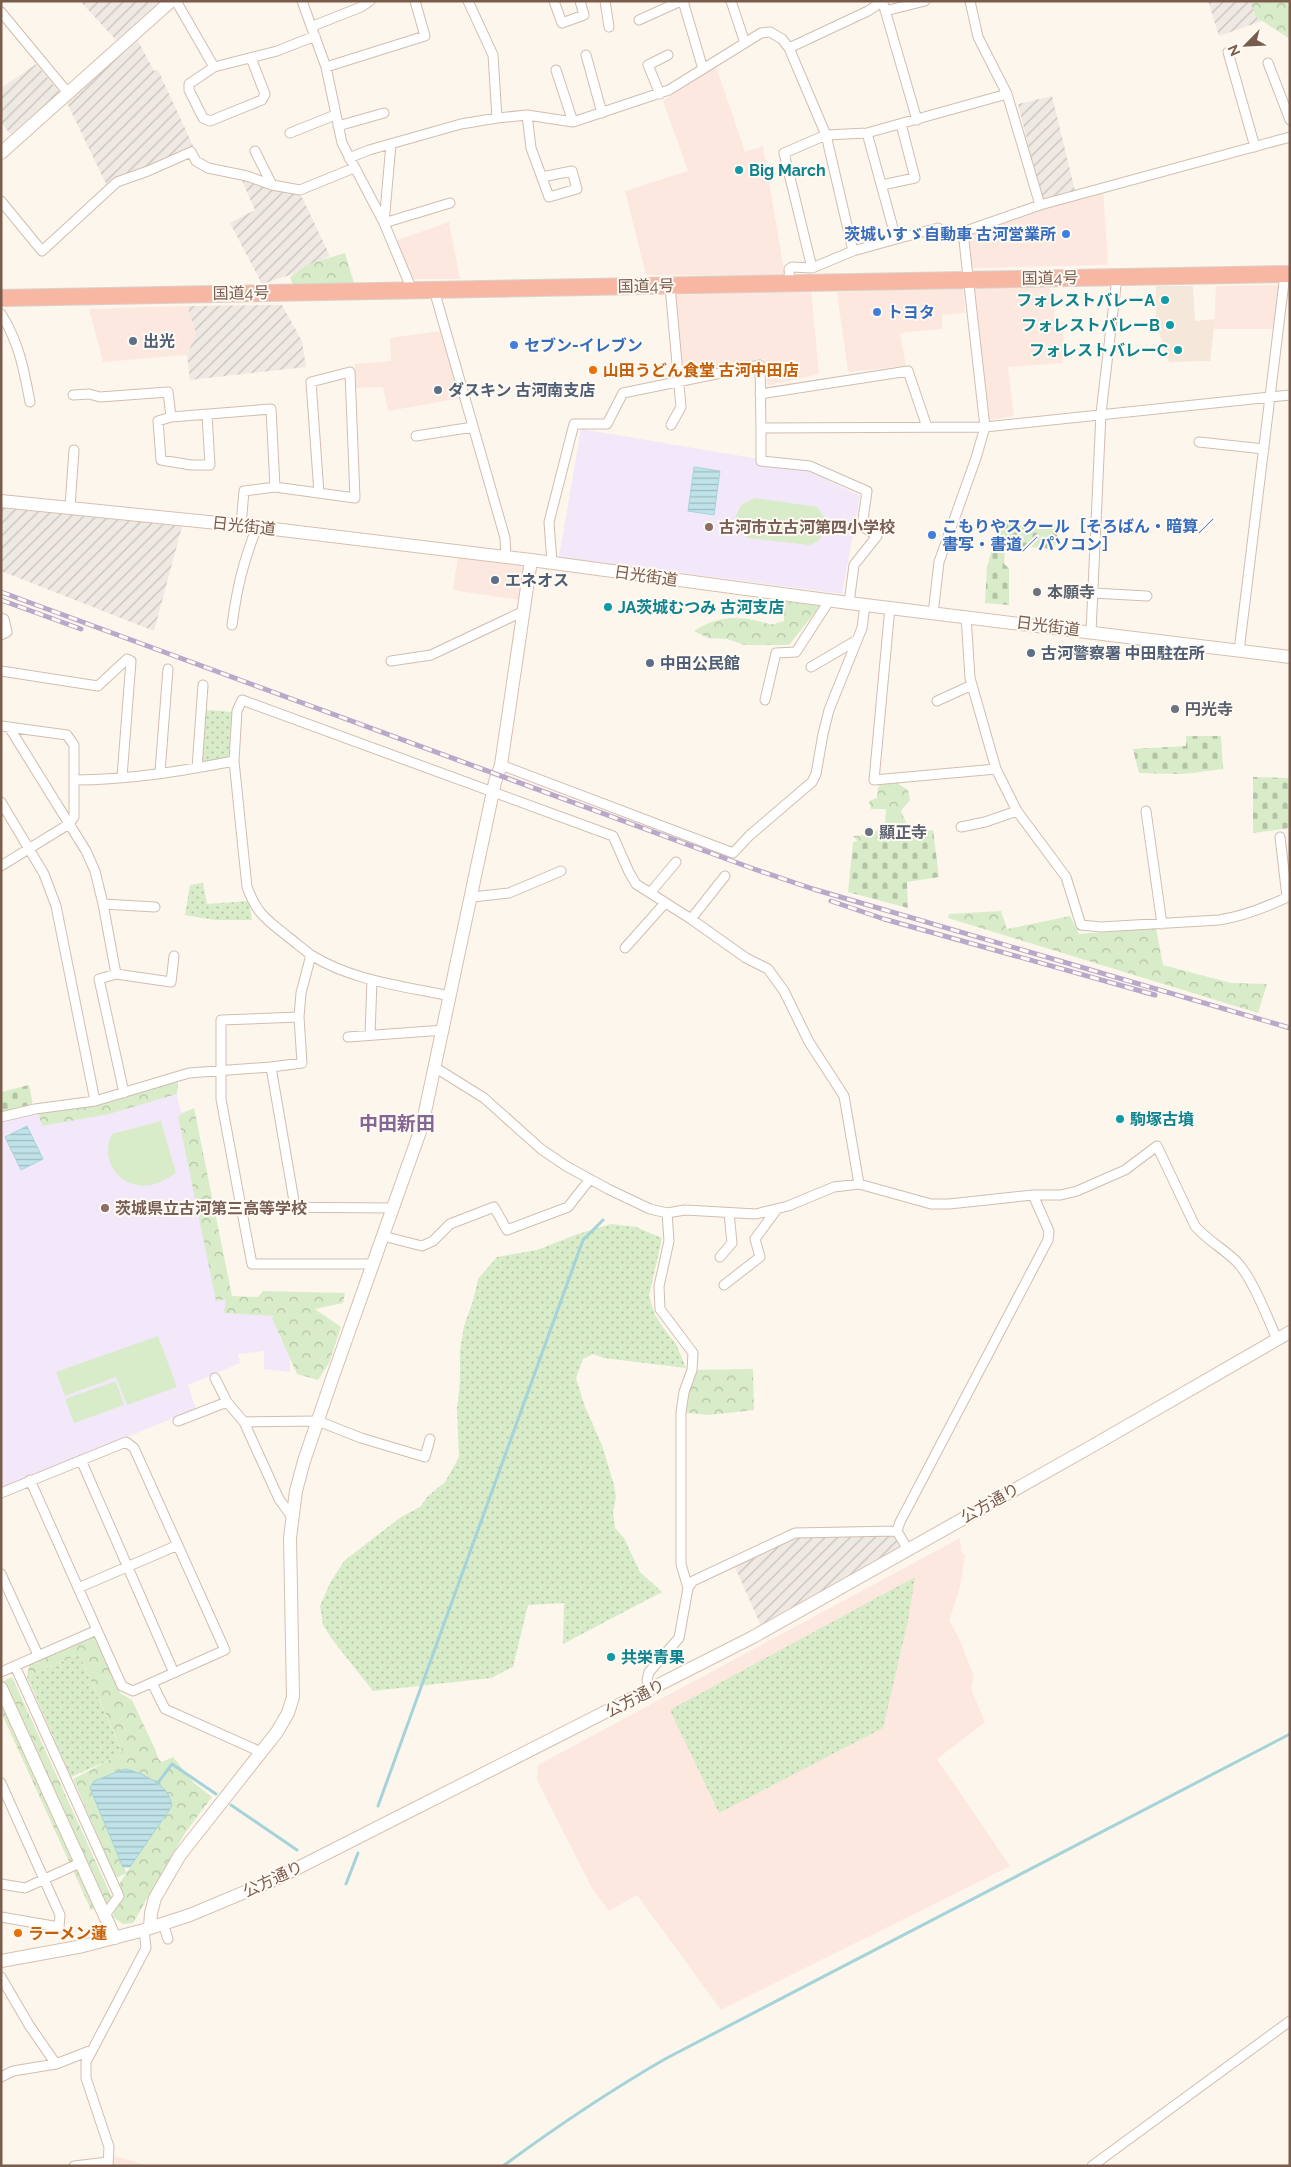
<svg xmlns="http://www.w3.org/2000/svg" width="1291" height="2167" font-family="Raleway,'Noto Sans JP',sans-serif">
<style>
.residential{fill:#f5e8da}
.commercial{fill:#fde8e0}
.industrial{fill:url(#industrial-furrows)}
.education{fill:#f3e8fa}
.grass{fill:url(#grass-dots)}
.forest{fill:url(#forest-crowns);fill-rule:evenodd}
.cemetery{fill:url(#cemetery-stones)}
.garden{fill:#d8ecc9}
.water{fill:url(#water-rules);stroke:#a5d3da}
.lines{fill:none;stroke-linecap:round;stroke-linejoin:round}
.stream{stroke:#a5d3da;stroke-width:3}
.street-casing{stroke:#d1beb0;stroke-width:11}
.secondary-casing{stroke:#d6c0b0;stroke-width:14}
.highway-casing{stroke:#dad1cd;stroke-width:18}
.street{stroke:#fff;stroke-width:9}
.secondary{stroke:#fff;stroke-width:12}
.highway{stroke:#f7b7a3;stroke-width:16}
.rail-casing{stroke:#b9a8c9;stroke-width:5}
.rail{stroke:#fffaf3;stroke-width:3;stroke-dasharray:9;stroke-linecap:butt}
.culture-dot{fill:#0f9aa8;stroke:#fffaf3;stroke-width:2}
.shop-dot{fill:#3f7fe0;stroke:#fffaf3;stroke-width:2}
.service-dot{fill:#5c6f8a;stroke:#fffaf3;stroke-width:2}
.food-dot{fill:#e8710a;stroke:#fffaf3;stroke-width:2}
.education-dot{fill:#8d6e63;stroke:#fffaf3;stroke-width:2}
.worship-dot{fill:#6b7280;stroke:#fffaf3;stroke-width:2}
.labels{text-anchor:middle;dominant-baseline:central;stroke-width:4;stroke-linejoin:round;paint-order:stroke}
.culture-label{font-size:16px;font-weight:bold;fill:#0d838f;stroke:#fffaf3;text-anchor:start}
.shop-label{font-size:16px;font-weight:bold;fill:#366cbe;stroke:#fffaf3;text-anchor:start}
.street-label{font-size:16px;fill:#7a5c4d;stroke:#fffaf3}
.service-label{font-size:16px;font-weight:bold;fill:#4e5e75;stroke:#fffaf3;text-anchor:start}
.food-label{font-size:16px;font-weight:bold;fill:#c56008;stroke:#fffaf3;text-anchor:start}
.education-label{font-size:16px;font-weight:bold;fill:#785e54;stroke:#fffaf3;text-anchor:start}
.worship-label{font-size:16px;font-weight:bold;fill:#5b616d;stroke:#fffaf3;text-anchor:start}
.quarter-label{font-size:19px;font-weight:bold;fill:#846695;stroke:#fffaf3}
</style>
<defs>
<pattern id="industrial-furrows" width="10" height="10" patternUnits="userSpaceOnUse" patternTransform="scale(1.25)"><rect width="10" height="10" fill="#efe9e4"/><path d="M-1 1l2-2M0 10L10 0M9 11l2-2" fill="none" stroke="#c7c0bb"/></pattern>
<pattern id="grass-dots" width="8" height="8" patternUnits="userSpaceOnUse" patternTransform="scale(1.25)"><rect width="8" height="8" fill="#d8ecc9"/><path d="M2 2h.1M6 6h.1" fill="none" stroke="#b4c2a5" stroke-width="1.8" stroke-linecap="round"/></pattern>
<pattern id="forest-crowns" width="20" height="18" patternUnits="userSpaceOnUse" patternTransform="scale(1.25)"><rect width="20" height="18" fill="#d8ecc9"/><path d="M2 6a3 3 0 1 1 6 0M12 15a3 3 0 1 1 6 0" fill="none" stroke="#b4c2a5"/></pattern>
<pattern id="cemetery-stones" width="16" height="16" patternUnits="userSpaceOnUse" patternTransform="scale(1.25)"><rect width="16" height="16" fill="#d8ecc9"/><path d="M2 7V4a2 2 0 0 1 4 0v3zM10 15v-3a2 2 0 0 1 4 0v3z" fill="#b4c2a5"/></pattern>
<pattern id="water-rules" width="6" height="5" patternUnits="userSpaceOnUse" patternTransform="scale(1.25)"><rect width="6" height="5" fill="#bfe3e8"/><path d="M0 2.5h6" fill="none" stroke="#a0bbbe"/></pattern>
</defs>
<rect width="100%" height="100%" fill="#fdf6ec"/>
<path class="residential" d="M1156,286h37l2,35 20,-2 -5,42 -41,1 -13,-38z"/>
<path class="commercial" d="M716,66l29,86 18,-6 22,130 -139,-1 -21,-84 63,-20 -25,-70z
M1103,190l5,70 -1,5 -136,3 -8,-36z
M449,222l11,57h-48l-20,-37z
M1278,285l2,2 -6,42h-60l2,-43z
M972,286l78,2 6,34h8l-1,41 -55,4 6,49 -26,4z
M963,287l2,26 -23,2v14l-42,4 6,33 -58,6 -11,-80z
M811,288l8,86 -52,12 -3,-27 -81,19 -8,-81 2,-2z
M187,306l9,27 -9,22 -84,7 -14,-53z
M441,331l20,67 -73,13 -5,-24 -28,1v-24l36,-3 -1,-23z
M458,555l67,10 -6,35 -66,-10z
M960,1538l1,14 4,4 -5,31 -11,34 9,15 16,40 -3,13 14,33 -48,37 73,107 -289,144 -84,-115 -28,16 -17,-23 -55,-108 1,-15z
M113,2156l39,10h-40z"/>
<path class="industrial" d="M80,1h83l-47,39z
M1208,1h46l8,20 -43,15z
M137,39l17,32 4,-1 37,80 -88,36 -42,-87z
M36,64l25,30 -48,43 -12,-14v-35z
M1052,96l24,99 -34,8 -24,-99z
M239,174l61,19 30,63 -34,17 -34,11 -32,-61 25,-13z
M282,305l20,36 4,26 -116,13 -3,-25 9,-22 -9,-27z
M1,505l182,18 -29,108 -153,-60z
M791,1534l103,1 7,13 -140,78 -27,-61z"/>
<path class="education" d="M581,429l172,29 58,14 49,24 -18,98 -283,-37z
M174,1082l7,30 9,-2 38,196 52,9v24l10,1v32l-26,-3v-18l-26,3 2,9 -52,22 8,24 -195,79v-367l37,-9 66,-9z"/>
<path class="grass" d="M205,710l29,2 -1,47 -33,5z
M203,883l4,21 42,-3 3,19h-37l-30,-5 5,-30z
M611,1224l25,3 26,11 -13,58 6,19 12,18 9,11 10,24 -82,-10 -11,-4 -10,5 -7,19 9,29 17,38 12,40 2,12 -3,15 2,16 9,10 16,34 22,20 -99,52 1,-41 -36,2 -15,62 -22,11 -118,13 -42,-53 -8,-13 -3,-19 10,-23 14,-22 57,-44 19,-10 8,-11 17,-14 14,-25 -2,-48 3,-28v-31l4,-24 9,-25 5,-22 19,-22 40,-7 41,-16z
M915,1577l-7,44 -25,107 -164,85 -49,-103z
M79,1654l44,100 -52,23 -44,-100z"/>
<path class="forest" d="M1250,1h40v38l-34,-22z
M345,253l9,30 -61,2 -3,-8 19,-13z
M784,601l36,5 -31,39h-45l-17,-6 -19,-1 -14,-7c20,-13 40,-16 64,-10 15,4 10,5 26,0z
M881,783h16l11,7 2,10 -9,11 6,14 -7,14 -40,5 -7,-8 17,-1 15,-10 1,-16h-15l-2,-8 8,-3 1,-10z
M1001,911l6,18 63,-13 9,18 77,-6 7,37 68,18 36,1 -9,29 -310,-95 1,-4z
M178,1082l-1,12 -68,20 -67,12 -4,-14 51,-6z
M194,1108l38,188 26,1 5,-6 82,2 -2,10 -28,6 26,18 -12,36 -11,17 -21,-6 -25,-56 2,-2 -50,-3 2,-14 -10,2 -38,-185z
M753,1369l1,41 -45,5 -28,-3 11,-42z
M95,1635l25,58 12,7 23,49 4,11 3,2 11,-5 21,26 18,14 -27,36 -52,90 -10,1 -10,-7 7,-34 6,-10 -10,5 -43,-99 50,-26 -44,-99 -52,23 2,-12zM172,1806l-45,66h-1l-9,-20z
M12,1677l101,223 -22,10 -90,-198v-30z"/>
<path class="cemetery" d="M1017,518l4,8h38l-4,21 -1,2 -49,-4 -1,19 5,4v37l-24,-2 2,-35 12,-47z
M1186,736h35l2,33 -39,5 -45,-1 -6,-24 53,-3z
M1253,777l37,1v50l-37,5z
M933,830l6,47 -32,5 1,26 -60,-16 5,-50z
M29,1085l4,20 -32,7v-20z"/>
<path class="garden" d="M755,498l62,9c13,14 11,32 -8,38l-61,-7 -6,-4 -7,-16 6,-13z
M161,1121l15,52c-7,4 -14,9 -21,11 -32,9 -57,-21 -43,-50z
M158,1336l19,51 -50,18 -11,-28 -51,19 -9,-24z
M116,1381l8,24 -50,18 -9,-24z"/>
<path class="water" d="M694,467l26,4 -6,44 -26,-4z
M27,1126l16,33 -22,11 -16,-33z
M125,1769c13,2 36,13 43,25 2,4 3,8 4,12l-42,61h-7l-33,-79 4,-7z"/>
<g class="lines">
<path class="stream" d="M157,1784l15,-20 44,30
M231,1805l66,45
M378,1806l205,-566 20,-20
M346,1884l12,-31
M503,2166c53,-39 105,-74 162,-107l625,-325"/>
<defs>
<path id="street" d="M176,1l38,66
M302,1l24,66 16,76 42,80 28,67
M468,1l25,54 4,63
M554,1l8,22 22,-8 -4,-14
M605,1l4,26
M683,1l20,68
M731,1l14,42
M970,1l8,36 29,57 33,111
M883,3l34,117
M885,11l40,-10
M1,12l67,81
M639,20l42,-19
M313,26l48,-19 9,-6
M789,48l79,-37 15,-10
M1228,52l27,95
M586,55l16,58
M251,58l14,36 -3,6 -52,21 -7,-3 -14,-28v-6l25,-17 63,-16 38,-15
M1268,63l22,57
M326,67l99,-31 -10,-35
M556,70l17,52
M660,94l-12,-29 20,-10
M527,115l4,33 18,49 28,-8 -5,-18 -30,6
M338,126l46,-13
M290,133l45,-18
M391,144l-7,79 66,-20
M255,151l17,34
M349,158l20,-8 92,-26 36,-6 30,-3 46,7 96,-32 92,-57 9,-1 12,7 7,9 37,87 27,116 -41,17 -20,-1 -3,2 1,15
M882,185l33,-7 -14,-54
M1,201l41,50 75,-69 31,-11 43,-19 5,9 12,7 39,8 25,9 28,5 54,-22
M896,239l42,-11
M853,251l43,-12 -29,-106
M812,268l-28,-115 42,-18 41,-2 140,-39
M670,286l11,121 -10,18
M434,290l71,248 1,19
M1,314c18,28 23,56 29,88
M760,394l148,-23 19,56
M73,395l16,-1 11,3 68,-5 3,25 100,-8 4,78 -31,4 -3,34
M171,417l-13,4 3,39 30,5h19l-3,-50
M761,428v33l49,5 57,25 -5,35 15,10 -23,29 -5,38
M416,436l57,-9
M1199,442l65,7
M275,487l80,11 -5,-126 -39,10 8,111
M70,507l4,-57
M552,563l-3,-41 25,-98h33l16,-31 137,-28 1,63 224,-1 305,-32
M1093,593l54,3
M890,607l-16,173 122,-11
M933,614l6,-52 37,-104 9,-31 -22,-195 77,-27 250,-68
M966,616l4,62 26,91 21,42 49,66 15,48 20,2 118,-7c26,-4 48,-13 71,-24
M1,618l3,1 3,13 -6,3
M232,625c5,-37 11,-63 25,-98
M1091,632l10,-219 16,-136
M1239,651l46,-377
M391,661l40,-6 93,-44
M811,667l46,-27
M1,671l97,15 29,-27 4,2 -9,116
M765,700l11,-47 20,-1 33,-51
M937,701l35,-16
M1,726l66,9 7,10v72l-5,7 -68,42
M9,727l77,124 9,20 8,33 13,70 -17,5 25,114
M501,765l232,88 17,-18 62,-53 4,-8 7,-40 6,-24 33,-82 3,-23
M197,768l6,-83
M160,772l8,-103
M75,780c53,0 107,-9 159,-19
M1,802l43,72 12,32 39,195 94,-28 82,-6 31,-4 -3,-46 2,-24 10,-38
M1146,811l16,113
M961,827l24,-5 32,-11
M1280,837l7,60
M650,893l26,-31
M472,897l37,-4 52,-22
M103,904l52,3
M691,919l34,-43
M625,948l40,-45
M116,974l55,8 3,-26
M450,996c-47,-10 -97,-15 -139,-41 -8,-6 -16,-13 -24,-19 -21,-17 -30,-22 -40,-49l-13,-126 3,-50 5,-11 371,136 16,36 7,12 55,35 55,39 22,11 16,22 25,51 35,54 15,88
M299,1017l-78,3v79l20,108 152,1
M370,1035l2,-55
M348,1037l96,-7
M271,1067l24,140
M436,1068l48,30 57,51 25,17 42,23 42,20 17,4 18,-3 71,4 32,-8 46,-19 25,-3 72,20h18l84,-9h28l16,-4 48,-21 32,-24 38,80c12,14 29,23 42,36 16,17 30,55 40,77
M1,1117l34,-8 60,-8
M241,1207l11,57h121
M383,1236l39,10 11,-5 17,-17 44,-17 13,23 61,-23 22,-28
M720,1257l12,-14 -3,-30
M724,1285l36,-28 -5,-18 22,-30
M215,1378l12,24 17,20 74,-1 43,17 64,19 5,-18
M178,1421l49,-19
M244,1422l35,77 13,18
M81,1460l93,213
M1,1493l125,-51 8,6 91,202 -92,41 -11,-5 -92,-206
M908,1550l-11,-19 3,-9 148,-282 1,-9 -16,-36
M1,1574l37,81
M78,1588l100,-43
M688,1588l5,-7 102,-48 102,-2
M15,1666l104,230 -14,19
M1,1672l96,-42
M152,1683l13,26 96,43
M650,1691l-3,-11 2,-8 30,-34 9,-50 -7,-24v-152l3,-20 8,-22 1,-17 -33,-44 -1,-23 10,-45 -2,-28
M1,1783l59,132 -1,12 -58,-10
M1,1884l24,4 57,-26
M163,1924l5,15
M1,1977l28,48 27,39 36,-14
M1,2077l12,-6 43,-7
M74,2166l34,-4
M108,2166l1,-19 -23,-69v-16l60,-114 -2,-18
M1092,2166l198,-145"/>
<path id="secondary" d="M1,153l170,-152
M1,501l256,26 274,33 318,43 441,54
M1,1688l114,250
M150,1928l1,-15 4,-15 25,-43 97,-123 11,-19 5,-16 -3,-159 6,-47 8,-30 28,-82 90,-253 73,-344 6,-17 30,-205
M1,1961l82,-15 61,-16 46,-15 86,-36 477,-242 341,-192 196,-113"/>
<path id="highway" d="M1,298l1289,-24"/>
</defs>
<use href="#street" class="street-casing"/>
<use href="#secondary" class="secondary-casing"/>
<use href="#highway" class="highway-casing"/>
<use href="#street" class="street"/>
<use href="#secondary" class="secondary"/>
<use href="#highway" class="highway"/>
<defs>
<path id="rail" d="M1,592l753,277 59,20 477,139
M1,600l80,29
M831,901l53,18 271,76"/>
</defs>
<use href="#rail" class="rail-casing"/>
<use href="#rail" class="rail"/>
</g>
<g class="culture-dot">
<circle cx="739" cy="170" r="5"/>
<circle cx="1165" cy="300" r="5"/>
<circle cx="1170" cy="325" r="5"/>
<circle cx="1178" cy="350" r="5"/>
<circle cx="608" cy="607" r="5"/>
<circle cx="1120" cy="1119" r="5"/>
<circle cx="611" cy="1657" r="5"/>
</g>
<g class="shop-dot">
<circle cx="1066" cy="234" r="5"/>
<circle cx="877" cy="312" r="5"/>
<circle cx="514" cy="345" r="5"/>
<circle cx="932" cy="535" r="5"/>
</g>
<g class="service-dot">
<circle cx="133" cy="341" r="5"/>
<circle cx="438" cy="390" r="5"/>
<circle cx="495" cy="580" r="5"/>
<circle cx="1031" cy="653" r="5"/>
<circle cx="650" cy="663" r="5"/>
</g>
<g class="food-dot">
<circle cx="593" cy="370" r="5"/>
<circle cx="18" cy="1933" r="5"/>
</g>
<g class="education-dot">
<circle cx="709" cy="527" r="5"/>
<circle cx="105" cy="1208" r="5"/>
</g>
<g class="worship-dot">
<circle cx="1037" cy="592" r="5"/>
<circle cx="1175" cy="709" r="5"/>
<circle cx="869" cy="832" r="5"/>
</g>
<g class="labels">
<g class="culture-label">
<text x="749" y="170">Big March</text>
<text x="1155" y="300" text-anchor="end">フォレストバレーA</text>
<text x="1160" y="325" text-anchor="end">フォレストバレーB</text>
<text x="1168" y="350" text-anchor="end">フォレストバレーC</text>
<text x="618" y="607">JA茨城むつみ 古河支店</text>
<text x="1130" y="1119">駒塚古墳</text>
<text x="621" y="1657">共栄青果</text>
</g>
<g class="shop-label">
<text x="1056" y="234" text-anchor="end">茨城いすゞ自動車 古河営業所</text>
<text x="887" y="312">トヨタ</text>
<text x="524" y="345">セブン-イレブン</text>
<text x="942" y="526">こもりやスクール［そろばん・暗算／<tspan x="942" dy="18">書写・書道／パソコン］</tspan></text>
</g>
<g class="street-label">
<text transform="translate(1050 278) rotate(-1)">国道4号</text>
<text transform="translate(646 286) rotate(-1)">国道4号</text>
<text transform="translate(241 293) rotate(-1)">国道4号</text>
<text transform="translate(244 526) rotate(6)">日光街道</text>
<text transform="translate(646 576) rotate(8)">日光街道</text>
<text transform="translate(1048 626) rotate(7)">日光街道</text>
<text transform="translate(990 1503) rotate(-29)">公方通り</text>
<text transform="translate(635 1698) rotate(-27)">公方通り</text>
<text transform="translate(273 1879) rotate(-25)">公方通り</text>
</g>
<g class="service-label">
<text x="143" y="341">出光</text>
<text x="448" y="390">ダスキン 古河南支店</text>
<text x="505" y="580">エネオス</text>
<text x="1041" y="653">古河警察署 中田駐在所</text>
<text x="660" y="663">中田公民館</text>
</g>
<g class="food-label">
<text x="603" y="370">山田うどん食堂 古河中田店</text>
<text x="28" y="1933">ラーメン蓮</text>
</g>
<g class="education-label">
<text x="719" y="527">古河市立古河第四小学校</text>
<text x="115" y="1208">茨城県立古河第三高等学校</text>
</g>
<g class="worship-label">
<text x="1047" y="592">本願寺</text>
<text x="1185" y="709">円光寺</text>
<text x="879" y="832">顯正寺</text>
</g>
<g class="quarter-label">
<text x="397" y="1123">中田新田</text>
</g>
</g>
<rect width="1291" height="2167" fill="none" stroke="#7a5c4d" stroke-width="5"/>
<g transform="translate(1246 45) rotate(246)" stroke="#fffaf3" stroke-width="4" paint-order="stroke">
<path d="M0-4L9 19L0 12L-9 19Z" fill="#7a5c4d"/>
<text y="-8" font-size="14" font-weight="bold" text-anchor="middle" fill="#7a5c4d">N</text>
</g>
</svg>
